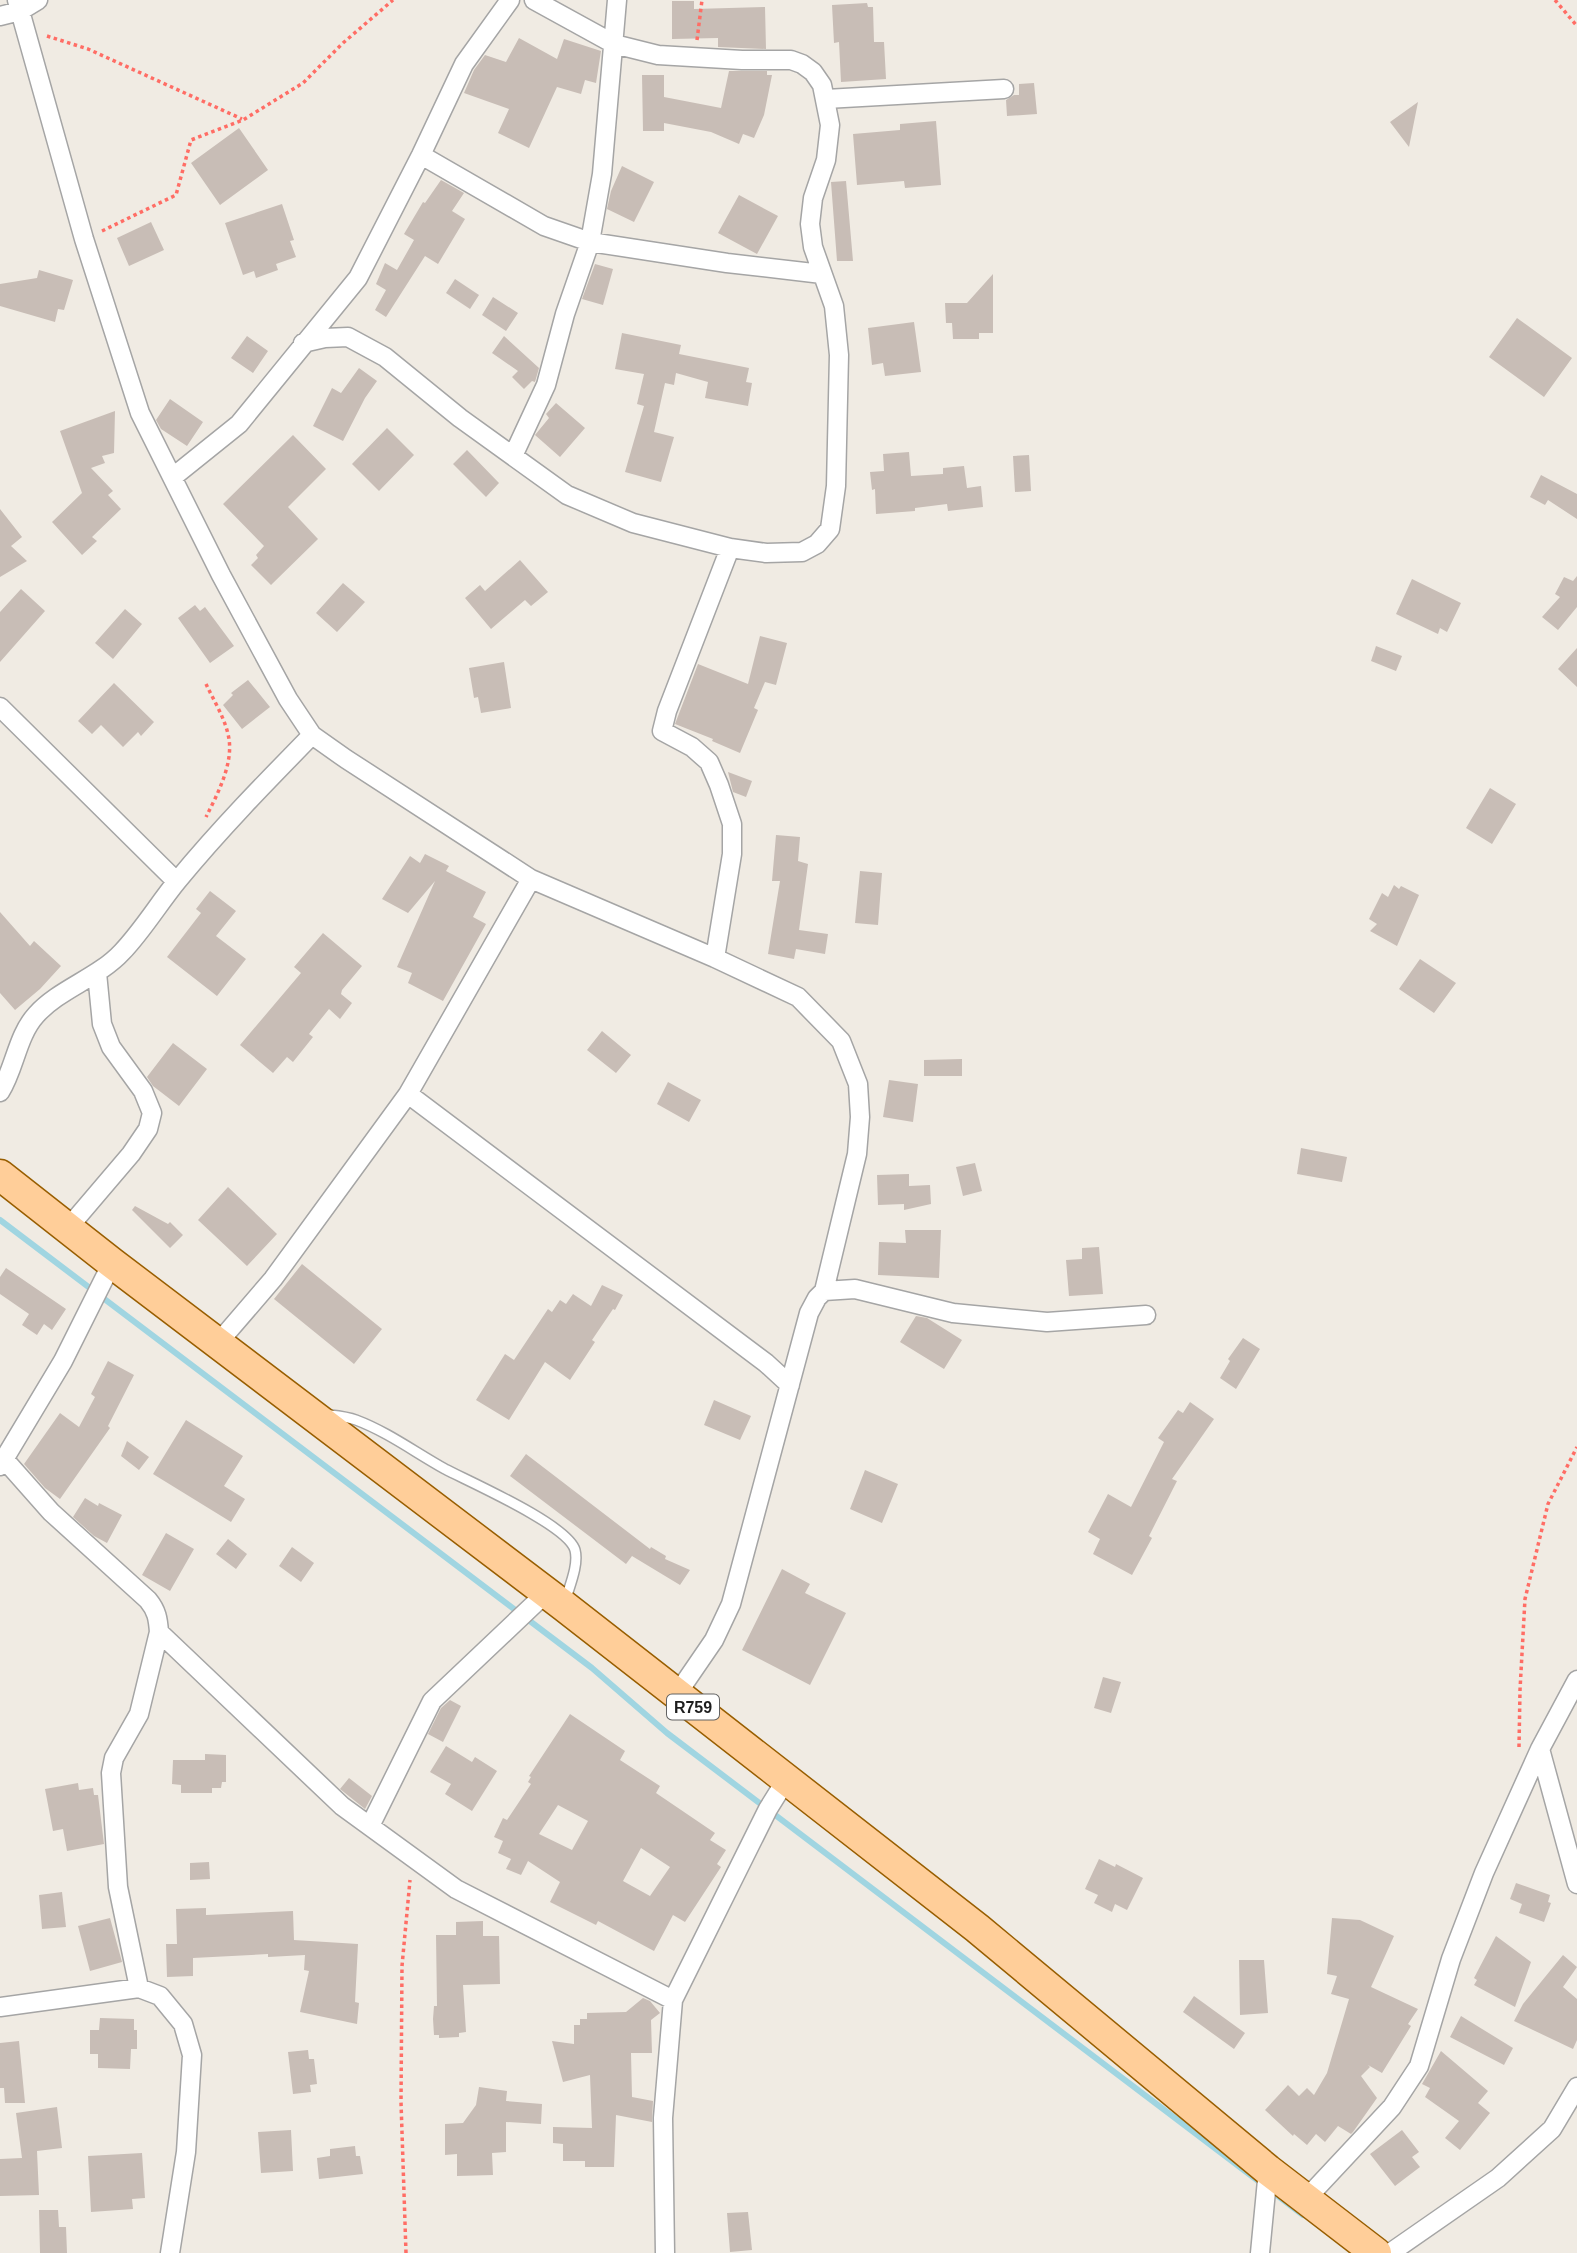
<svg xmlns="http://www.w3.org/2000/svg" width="1577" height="2253" font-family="Helvetica,sans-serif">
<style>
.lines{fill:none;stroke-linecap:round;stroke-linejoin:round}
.stream{stroke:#a0d5e1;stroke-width:6}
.building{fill:#c8bdb6;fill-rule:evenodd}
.lane-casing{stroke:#a5a5a5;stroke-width:12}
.street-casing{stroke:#a5a5a5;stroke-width:21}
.primary-casing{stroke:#985e00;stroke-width:33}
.path{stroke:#ff6d65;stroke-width:3.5;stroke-dasharray:3.5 3.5;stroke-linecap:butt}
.lane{stroke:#fff;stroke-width:9}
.street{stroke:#fff;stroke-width:18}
.primary{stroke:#ffce99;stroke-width:30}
.labels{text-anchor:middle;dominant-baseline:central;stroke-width:5;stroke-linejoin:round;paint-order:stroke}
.shield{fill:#fff;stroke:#626262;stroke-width:2}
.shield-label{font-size:16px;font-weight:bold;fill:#1e1e1e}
</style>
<rect width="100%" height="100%" fill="#f0ebe3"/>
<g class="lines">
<path class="stream" d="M0,1220l592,448 75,65 636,482"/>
</g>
<path class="building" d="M672,1h22v8l71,-2 1,42 -48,-2v-9l-46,1z
M867,3l1,4h5l1,35h10l2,37 -45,3 -2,-40 -5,1 -2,-38z
M519,38l38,21 7,-20 37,12 -5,32 -11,-3 -4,14 -24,-7 -28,61 -31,-15 11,-24 -45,-16 10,-23 11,-15 21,7z
M729,71h38v4h5l-8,40 -10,23 -11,-4 -4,10 -28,-12 -47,-9v8h-21l-1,-56h22v22l57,11z
M1034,83l3,31 -30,2 -1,-16 8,-5h5v-11z
M1418,102l-9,45 -19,-25z
M936,121l5,64 -36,3 -1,-7 -47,4 -4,-51 47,-4v-6z
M239,128l29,42 -48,35 -29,-42z
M622,166l32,16 -20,40 -27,-13 4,-18z
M441,180l23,13 -12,18 13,8 -27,45 -13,-8 -39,61 -11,-7 11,-20 -10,-6 9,-21 12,7 17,-30 -10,-6 19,-32 2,1z
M846,181l7,80h-16l-6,-79z
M739,195l39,21 -21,38 -39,-21z
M282,204l12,36 -4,1 6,16 -20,7 2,6 -22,8 -2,-7 -11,4 -18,-52z
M151,222l13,28 -35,16 -12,-28z
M595,264l18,5 -10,36 -21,-6z
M39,270l34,10 -9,30 -6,-1 -3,13 -55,-16v-22l37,-6z
M993,274v59h-14v6h-26l-1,-16h-6l-1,-20h22z
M455,279l24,16 -9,14 -24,-16z
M493,297l25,16 -12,18 -24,-16z
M1517,318l55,40 -28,39 -55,-40z
M914,322l7,50 -36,4 -2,-13 -11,2 -4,-37z
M622,333l59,12 -2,9 70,14 -3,14 6,1 -4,23 -43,-8 3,-16 -32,-9 -2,12 -9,-2 -11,49 20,5 -13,45 -36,-10 19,-66 -7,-2 7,-30 -29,-5z
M247,336l21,15 -15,22 -22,-15z
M504,336l35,32 -4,14 -3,-1 -8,8 -12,-12 6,-6 -26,-18z
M359,368l18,13 -12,17 -22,43 -30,-15 19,-38 9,5z
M170,399l33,23 -16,24 -26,-17 -5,-9z
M556,403l29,25 -25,29 -25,-22 14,-17 -3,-4z
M115,411l-1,42 -12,3 3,7 -14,5 22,23 -5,4 13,14 -29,28 5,4 -15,14 -30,-33 30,-29 -22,-62z
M387,428l27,27 -35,36 -27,-27z
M293,435l33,34 -38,38 30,32 -47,46 -20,-20 7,-7 -2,-3 8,-9 -41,-42z
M467,450l32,33 -13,14 -33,-33z
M909,452l2,24 32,-2v-6l21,-2 3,22 14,-2 2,21 -35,4 -1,-7 -32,4v3l-39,3 -1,-25 -3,1 -2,-18 14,-1 -1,-17z
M1029,455l2,36 -16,1 -2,-36z
M1541,475l36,19v25l-29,-19 -3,5 -15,-8z
M0,509l22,28 -11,9 16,15 -27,16z
M520,560l28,32 -17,14 -6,-6 -34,29 -26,-31 15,-13 5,6z
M1577,576v31l-19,23 -16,-13 18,-20 -5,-3 9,-17 9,4z
M1412,579l49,24 -14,29 -7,-4 -2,6 -42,-20z
M343,583l22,19 -28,30 -21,-19z
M21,589l24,22 -45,51v-50z
M195,605l5,6 5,-4 29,39 -24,17 -32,-45z
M125,609l17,15 -29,35 -18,-16z
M760,636l27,7 -11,42 -11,-3 -11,26 4,2 -18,43 -28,-12 1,-2 -38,-15 23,-60 50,20z
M1376,646l26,10 -6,15 -25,-10z
M1577,648v39l-19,-18z
M504,662l7,46 -30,5 -3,-16 -4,1 -5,-30z
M248,680l22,27 -28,22 -19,-24 10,-10 -2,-2z
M114,683l40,39 -13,14 -3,-4 -15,15 -22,-22 -9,9 -14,-13z
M728,772l24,9 -6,16 -13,-5z
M1490,788l26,16 -24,40 -26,-16z
M776,835l24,2 -2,24 10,3 -9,66 29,4 -3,20 -29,-5 -2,10 -26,-5 12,-73h-8z
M425,854l24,12 -3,5 40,21 -13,25 13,7 -43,77 -35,-18 4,-10 -15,-6 38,-86 -27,32 -26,-14 28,-43 10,7z
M860,871l22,2 -4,52 -23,-2z
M1394,885l5,4 2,-3 18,9 -22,51 -27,-15 7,-7 -8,-5 13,-26 6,4z
M210,891l26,20 -20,25 30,23 -29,37 -50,-39 34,-44 -5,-4z
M0,912l30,34 4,-5 27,25 -21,23 -25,21 -15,-17z
M323,933l39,33 -20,24 -1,4 11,9 -12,16 -11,-10 -20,25 4,3 -20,25 -6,-5 -14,16 -33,-28 61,-72 -7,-6z
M1420,959l36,24 -22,30 -35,-24z
M602,1031l29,24 -15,18 -29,-23z
M173,1043l34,26 -28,37 -26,-20 -6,-9z
M962,1059v17h-38v-16z
M889,1080l29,4 -5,38 -30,-5z
M668,1082l33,18 -12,22 -32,-18z
M1301,1148l46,9 -5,25 -45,-8z
M975,1163l7,28 -19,5 -7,-29z
M909,1174v12l21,-1 1,19 -27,6v-6l-26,1 -1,-30z
M228,1187l49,47 -30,32 -49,-46z
M135,1206l33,18 2,-2 13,13 -13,13 -38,-38z
M905,1230h36l-2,48 -61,-3 1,-33 27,1z
M1099,1247l4,47 -34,2 -3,-36 16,-1v-11z
M302,1264l80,65 -28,35 -80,-65z
M6,1268l60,41 -14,21 -8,-6 -7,11 -15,-10 7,-11 -29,-20v-17z
M602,1285l21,10 -8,15 -2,-1 -21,31 3,2 -25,38 -25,-18 -36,58 -33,-20 29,-46 9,6 34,-51 4,3 8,-12 6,4 7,-10 18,12z
M916,1316l11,2 35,22 -18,29 -44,-27z
M1243,1338l17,11 -24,40 -16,-11 10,-17 -2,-2z
M108,1361l26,14 -26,51 2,2 -50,71 -15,-11 -21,-24 36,-51 19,14 16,-30 -4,-3z
M714,1400l37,16 -11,24 -36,-15z
M1190,1402l24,17 -42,60 5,2 -28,55 3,2 -20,37 -39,-21 7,-15 -12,-7 20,-38 23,13 33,-65 -6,-4 20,-28 5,3z
M186,1420l57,36 -19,30 21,13 -14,23 -78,-48z
M127,1441l22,16 -10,13 -18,-14z
M526,1454l124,95 1,-2 15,9 -1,3 25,11 -10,15 -48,-29 -6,8 -116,-88z
M865,1470l33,14 -16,39 -32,-14z
M85,1498l13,8 1,-3 23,12 -15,28 -13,-7 -21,-19z
M166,1533l28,16 -24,42 -28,-16z
M228,1539l19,15 -11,15 -20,-15z
M292,1547l22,16 -13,19 -22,-16z
M782,1569l28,15 -5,9 41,20 -36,72 -68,-35z
M1103,1677l18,5 -10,31 -17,-5z
M450,1700l11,6 -18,36 -15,-8 13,-26z
M570,1714l55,37 -5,9 40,26 -4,7 59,40 -5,7 16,10 -9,14 4,3 -36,55 -12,-7 -19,36 -56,-30 -2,4 -46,-23 10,-20 -32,-21 -7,14 -15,-6 5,-10 -13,-6 5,-12 -9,-4 9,-19 4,2 24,-36 -3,-2 3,-5 -2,-1zM558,1805l30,16 -16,29 -33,-16zM641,1848l29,19 -20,29 -27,-15z
M446,1746l26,16 3,-5 22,14 -25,40 -27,-17 6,-10 -21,-12z
M205,1754l21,1v27h-4l-1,6h-9v5h-31v-8l-9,-1 1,-24h32z
M349,1778l23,18 -7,13 -25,-20z
M78,1783l1,7 14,-2 1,7h4l6,49 -37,7 -4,-22 -10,2 -8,-42z
M1099,1859l16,8 1,-3 27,14 -16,32 -12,-6 -3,8 -18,-9 4,-8 -13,-6z
M209,1862l1,17 -20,1v-17z
M1516,1883l34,12 -2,7 3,1 -7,19 -25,-9 3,-9 -12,-5z
M62,1892l4,35 -24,2 -3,-34z
M206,1908v7l87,-4 1,29 64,4 -3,58 4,1 -2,21 -57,-12 9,-41 -5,-1 1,-15 -37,2v-3l-75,4v18l-26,1 -1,-33h11l-1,-35z
M110,1918l12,44 -32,9 -12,-45z
M1332,1918l28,2 34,16 -23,51 47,22 -10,15 3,2 -29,47 -14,-8 2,2 -9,9 16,22 -24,34 -2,2 -13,-8 -13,16 -9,-8 -9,11 -13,-11 -1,2 -28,-26 23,-25 11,11 8,-8 7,7 13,-22 22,-74 -18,-5 6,-18 -10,-2z
M483,1921v15h16l1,48 -37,1 3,47 -7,1v4l-20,1v-3h-5l-1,-16 1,-13h3l-1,-71h20v-13z
M1496,1936l35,26 -16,45 -41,-22 3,-5 -3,-2z
M1563,1955l14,12 -14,20 14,12v41l-4,9 -59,-28 9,-17z
M1239,1960h25l4,53 -28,2z
M1194,1996l51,37 -11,16 -51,-37z
M643,1998l7,3 10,12 -9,7 1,33h-21l1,44 21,4 -1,21 -36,-7 -2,52h-29v-6h-22v-17l-10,-1v-16l39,1 -2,-53 -27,7 -11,-41 22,3v-19h6v-6h7v-6l39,-1z
M1461,2016l52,32 -9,17 -54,-28z
M100,2018l34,1v11h3v19h-6l-1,20 -32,-1v-14h-8v-24h9z
M19,2041l6,62h-20l-1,-15h-4v-45z
M308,2050l1,9h5l3,25 -7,1 1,7 -18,2 -5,-42z
M1441,2051l47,40 -10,12 12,10 -30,37 -15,-12 14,-17 -34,-24 5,-9 -8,-4z
M479,2087l28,4 -1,10 36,3 -1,20 -35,-2v30l-14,1 1,22 -36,1v-22l-12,1v-31l18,-1 13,-18z
M57,2107l5,41 -25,3 2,44 -39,1v-37l22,-1 -6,-45z
M291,2130l2,41 -32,2 -3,-41z
M1402,2130l17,22 -7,5 8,10 -25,19 -25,-32z
M355,2146l1,10h4l3,18 -44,5 -2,-21 13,-2v-7z
M142,2153l3,45 -13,1 1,10 -42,3 -3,-56z
M39,2210h19l1,17h7l1,26h-27z
M748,2212l4,38 -22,2 -3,-39z"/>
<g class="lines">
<defs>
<path id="lane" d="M330,1415c9,1 18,2 26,5 32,12 60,33 89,49 25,13 123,56 130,81 4,15 -6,37 -10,52"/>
<path id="street" d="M17,0l67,239 56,174 81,162 67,124 24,36 34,24 185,120 184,79 83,39 43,44 17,43 2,33 -3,37 -33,137
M0,16l20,-5 18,-11
M826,99l178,-10
M421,155l123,71 46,16 137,21 95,11
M303,343l22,-5 23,-1 37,20 75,61 107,77 66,28 97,25 36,5 36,-1 15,-8 13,-15 6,-43 3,-131 -5,-49 -21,-59 -3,-23 3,-26 13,-38 4,-35 -8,-40 -9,-13 -11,-8 -11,-4h-49l-84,-5 -44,-11 -80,-44
M513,456l33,-71 19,-71 25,-72 12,-68 15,-174
M173,477l66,-53 119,-146 63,-123 43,-91 46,-64
M0,707l176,174
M715,958l17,-104v-30l-13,-39 -10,-23 -17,-15 -30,-16 5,-20 63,-163
M0,1092c15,-24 17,-56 36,-77 23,-26 62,-37 86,-63 21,-22 37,-49 56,-72 42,-51 88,-98 134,-145
M408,1094l358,269 24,22
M68,1228l63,-74 17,-25 4,-16 -9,-22 -32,-44 -9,-23 -5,-51
M218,1343l55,-64 135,-185 123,-215
M4,1459l47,53 97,88c9,11 10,19 11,32l-20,82 -25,44 -3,15 7,114 21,101
M0,1466l63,-105 49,-98
M159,1632l183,174 114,83 217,111
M677,1694l37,-54 17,-36 78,-291 8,-15 7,-7 31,-2 98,24 94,9 99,-7
M1540,1749l37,135
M370,1826l62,-125 114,-108
M0,2007l139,-19 21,8 23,28 9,31 -6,97 -16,101
M1305,2200l87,-93 27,-41 32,-107 33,-86 56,-124 37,-69
M665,2253l-2,-135 10,-118 95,-191 18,-29
M1260,2253l8,-83
M1390,2253l108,-75 54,-49 25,-42"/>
<path id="primary" d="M0,1175l112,88 452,343 413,322 291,242 108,83"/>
</defs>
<use href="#lane" class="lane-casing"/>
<use href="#street" class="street-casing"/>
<use href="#primary" class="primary-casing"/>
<path class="path" d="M1555,0l22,26
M47,36l41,13 154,70
M697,40l5,-40
M102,231l74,-36 15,-55 52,-20 60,-37 40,-40 50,-43
M206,684c8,17 20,36 23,55 4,26 -12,56 -23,78
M1519,1747l1,-57 5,-91 23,-95 29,-57
M406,2253l-5,-151 1,-136 8,-86"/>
<use href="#lane" class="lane"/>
<use href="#street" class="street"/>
<use href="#primary" class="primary"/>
</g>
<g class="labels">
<rect class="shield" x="667" y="1694.5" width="52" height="25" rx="5"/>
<g class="shield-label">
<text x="693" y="1707">R759</text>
</g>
</g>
</svg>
